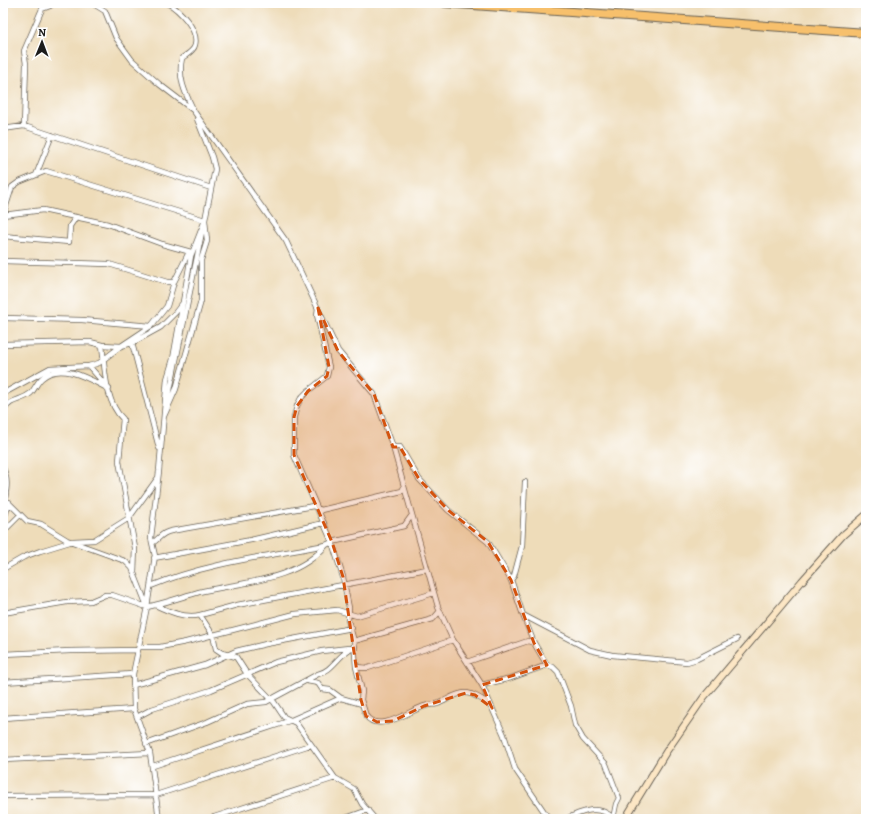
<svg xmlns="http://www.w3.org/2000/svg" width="869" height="822" font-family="Alegreya,serif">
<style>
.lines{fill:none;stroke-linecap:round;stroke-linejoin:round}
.street-casing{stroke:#665f53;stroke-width:6}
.secondary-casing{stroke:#665f53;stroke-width:8}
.highway-casing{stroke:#665f53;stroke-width:10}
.street{stroke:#fff;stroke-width:4.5}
.secondary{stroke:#fce6c4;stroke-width:6}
.highway{stroke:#f7c06c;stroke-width:8}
.marked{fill:#d4530e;fill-opacity:0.2;stroke:#d4530e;stroke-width:3;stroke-dasharray:8 5;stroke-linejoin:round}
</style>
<rect width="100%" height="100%" fill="#fff"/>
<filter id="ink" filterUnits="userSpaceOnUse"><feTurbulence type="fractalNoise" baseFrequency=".025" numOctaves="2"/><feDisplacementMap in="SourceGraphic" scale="8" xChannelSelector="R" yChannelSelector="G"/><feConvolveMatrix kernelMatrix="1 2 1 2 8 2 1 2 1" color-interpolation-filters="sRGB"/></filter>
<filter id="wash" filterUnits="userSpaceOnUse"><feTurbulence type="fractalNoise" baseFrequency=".012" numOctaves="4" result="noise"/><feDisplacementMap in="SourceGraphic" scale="16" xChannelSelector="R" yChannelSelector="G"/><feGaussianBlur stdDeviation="0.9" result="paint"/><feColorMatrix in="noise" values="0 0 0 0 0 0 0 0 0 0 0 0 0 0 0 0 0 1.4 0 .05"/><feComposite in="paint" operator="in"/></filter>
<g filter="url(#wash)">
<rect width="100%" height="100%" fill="#eedcb9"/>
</g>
<g filter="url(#ink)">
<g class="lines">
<defs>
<path id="street" d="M92,3l13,8 11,27 16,22 27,24 34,26 93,131 52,110 36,43 19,53 45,160 15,33 29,45 22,50 11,34 34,50
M167,3c12,6 32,27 28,42 -1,6 -9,10 -13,13 -4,19 2,33 11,51
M24,126l2,-62 -2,-13 18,-42 8,-3 3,-3
M3,129l21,-3 187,62
M36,175l16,-40
M3,215l40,-5 65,14 54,20 29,8
M3,236v-21l9,-28 7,-5 27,-11 159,49 2,21 -6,19v41l-25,88 -12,27
M3,236l66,6 1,-16 6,-9
M3,261l106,3 58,18h7
M318,308l-1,7 12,52 -2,9 -19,15 -7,7 -4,8 -3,11v38l38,87 11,35 6,31 -1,12 6,21 2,26 6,24 -1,9 5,16c13,18 44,-6 59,-10 4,-2 8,-1 12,-2 9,-3 18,-11 28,-11 8,0 21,8 26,14
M3,318l79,2 69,6
M132,343l27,105
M3,344l87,-2 12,3 19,1 30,-20 16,-20 7,-24 15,-30
M102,345c3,24 3,57 21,74l-4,42 16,87 -1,25 13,33
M89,366l19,22
M3,392h3l44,-24 39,-2 10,-3 22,-17 11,-3 29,-16 14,-14 7,-9
M167,405l35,-173
M3,411c9,-14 17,-9 28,-18 4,-4 6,-11 11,-15 19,-17 49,2 67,11
M393,447h7l19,32 29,31 40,32 23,38 12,35 67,35 22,5 75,7 10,-3 40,-20
M3,468c5,10 4,20 2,31l22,22 14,3 26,16 58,21 7,7 2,5
M3,517l3,-4 3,-11
M3,532l17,-17
M152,543c8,-4 8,-10 19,-12l137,-24 5,-1 8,4 81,-19 2,-4
M154,558l97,-18 73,-17
M3,569l21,-12 16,-6 33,-10 21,-1 35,-22 28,-39
M511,580l3,-4 8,-30 3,-64
M151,586c55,-23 117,-30 175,-41l6,-3 72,-16 8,-11
M155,605c15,-4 30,-9 44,-13 43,-10 98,-11 127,-47
M3,613l64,-11 24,-1 14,-6h7l35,12 8,-2c13,6 30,14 45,10l13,20 3,14 6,4 14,4 11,17 27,28 10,15 12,6 39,55 19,11 8,15 13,15
M200,615l37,-10 190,-36
M523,615l11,28
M354,641l79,-22 7,-8
M139,647h21l26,-5 109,-28 42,-4 20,6 77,-23
M3,654l67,-3 68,-1
M467,662l61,-21 6,2 13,22
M356,667l12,1 85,-28
M307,681l11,2 4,6 8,1 11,8 21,6
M3,682l130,-8
M133,685l72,-20 31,-14 30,-7 86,-16
M482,685l29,-7 36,-13 6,2 5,5 13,34 4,19 8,14 23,25 13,34 -3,6 -3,15
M137,717l15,-8 59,-19 65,-28 46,-11 27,-3
M3,718l131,-9
M146,744l61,-22 40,-18 19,-2 52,-28c15,-3 21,-21 37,-28
M3,760l147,-7
M153,766l136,-45 52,-23
M3,796l153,-1 154,-50
M159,819l-9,-66 -16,-44 -1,-35 14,-67 8,-51 -4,-18 8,-67 8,-92 6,-20 18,-103 14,-36 10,-51 -3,-12 -15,-38
M208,819l127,-41
M343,819l25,-9
M565,819c16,-6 32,-16 47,-2"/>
<path id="secondary" d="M625,819l41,-67 38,-55 98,-116 41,-46 23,-20"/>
<path id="highway" d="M445,3l421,30"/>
</defs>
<use href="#street" class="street-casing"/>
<use href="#secondary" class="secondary-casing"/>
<use href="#highway" class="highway-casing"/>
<use href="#street" class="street"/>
<use href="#secondary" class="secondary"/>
<use href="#highway" class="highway"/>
</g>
</g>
<path class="marked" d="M318,308l20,43 36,43 19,53h7l19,32 29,31 40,32 23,38 23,63 13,22 -65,20 10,23 -17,-13 -9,-2 -42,13 -31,15 -16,1 -11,-6 -5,-16 -18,-123 -11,-35 -38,-87v-38l3,-11 11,-15 19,-15 2,-9z"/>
<rect width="869" height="822" fill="none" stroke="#fff" stroke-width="16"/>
<g transform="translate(42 42) rotate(1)" stroke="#ffffff" stroke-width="3" paint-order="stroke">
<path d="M0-3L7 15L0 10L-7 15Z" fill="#1c1c1c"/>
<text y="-6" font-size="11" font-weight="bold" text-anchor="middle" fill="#1c1c1c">N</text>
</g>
</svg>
